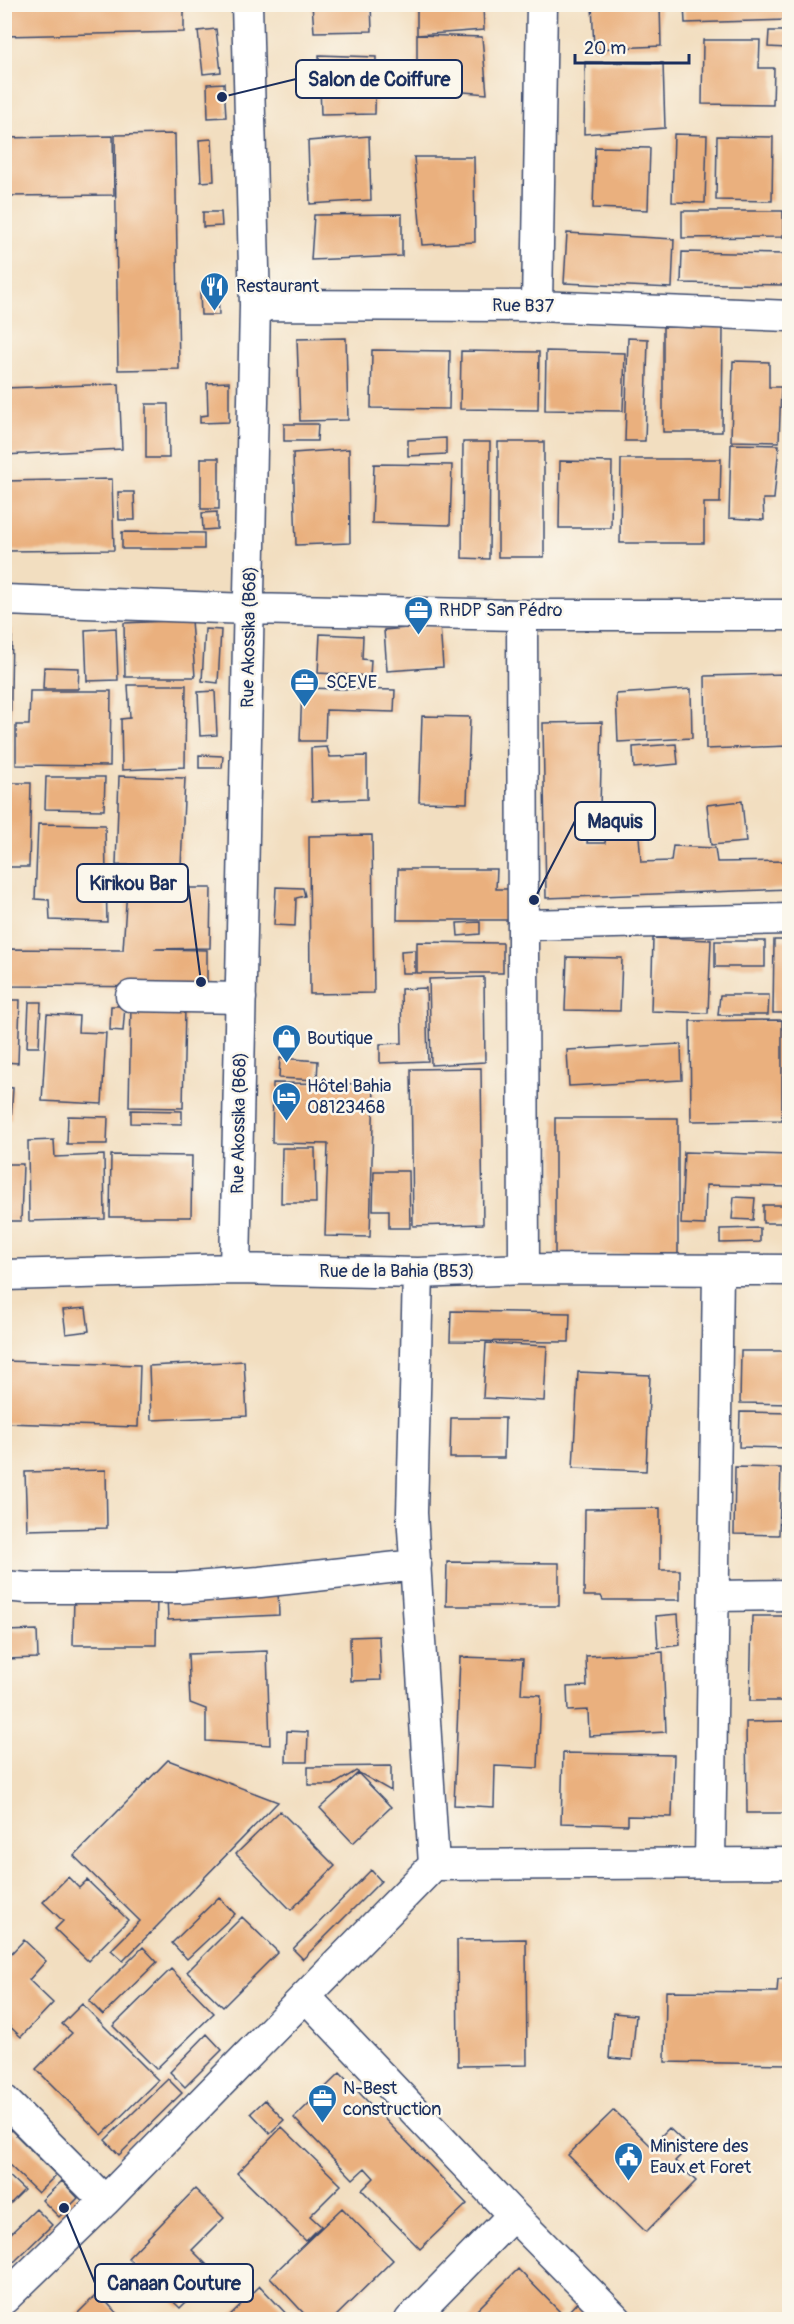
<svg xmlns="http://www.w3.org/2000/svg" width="794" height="2324" font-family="Pangolin,sans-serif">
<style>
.building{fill:#eab07e}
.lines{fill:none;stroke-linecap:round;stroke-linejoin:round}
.minor-casing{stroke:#3b496d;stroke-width:33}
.minor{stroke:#fff;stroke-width:30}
.labels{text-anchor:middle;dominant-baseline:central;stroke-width:5;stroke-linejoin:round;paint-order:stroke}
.poi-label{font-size:18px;fill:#1b2f5e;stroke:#fbf7ec;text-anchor:start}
.street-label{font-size:18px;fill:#1b2f5e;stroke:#fbf7ec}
.leader{fill:none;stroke:#1b2f5e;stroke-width:2}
.callout-dot{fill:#1b2f5e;stroke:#fbf7ec;stroke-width:2}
.callout{fill:#fbf7ec;stroke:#1b2f5e;stroke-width:2}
.callout-label{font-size:20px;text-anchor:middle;font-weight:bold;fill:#1b2f5e}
</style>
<rect width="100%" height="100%" fill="#fbf7ec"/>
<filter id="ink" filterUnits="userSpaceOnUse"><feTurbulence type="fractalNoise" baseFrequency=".0167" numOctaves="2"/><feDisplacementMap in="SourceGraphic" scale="12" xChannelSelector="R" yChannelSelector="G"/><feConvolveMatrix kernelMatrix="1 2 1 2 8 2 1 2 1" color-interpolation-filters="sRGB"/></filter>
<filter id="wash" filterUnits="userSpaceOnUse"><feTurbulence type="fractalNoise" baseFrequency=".008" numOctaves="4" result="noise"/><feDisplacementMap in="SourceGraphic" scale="24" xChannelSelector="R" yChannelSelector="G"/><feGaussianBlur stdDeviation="1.35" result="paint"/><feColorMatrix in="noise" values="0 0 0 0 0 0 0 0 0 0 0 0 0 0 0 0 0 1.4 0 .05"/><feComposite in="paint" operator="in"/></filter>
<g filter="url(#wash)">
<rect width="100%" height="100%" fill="#f2dec0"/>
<g id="blocks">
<path class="building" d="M4,4h180v28l-180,4z
M312,4h59l1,27 -58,1z
M417,4h66l1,26 -67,5z
M592,4h68l1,42 -67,3z
M684,4h102l1,16 -102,3z
M216,29l5,43 -18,2 -5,-43z
M769,31h19l-1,17 -19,-1z
M417,35l65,2 5,57 -70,-6z
M703,40h57l-1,28h15l-1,37 -71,-1z
M319,55l57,2 -1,57 -54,1z
M585,62l78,1 2,65 -81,6z
M224,83l2,34 -18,1 -1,-34z
M175,134l4,235 -61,1 -3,-235z
M674,134l33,1 -2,68 -33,-1z
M113,136l1,59 -110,1v-58z
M369,136l2,64 -61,4 -2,-63z
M717,136l56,1 -1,64 -56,-1z
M212,139l2,42 -13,1 -2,-42z
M595,147l55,1 -2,62 -55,-2z
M414,157h60l1,85 -53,3z
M682,211h101v26l-101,1z
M203,212h18l1,14 -19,1z
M402,214v42l-91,4 3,-45z
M567,233l107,6 -2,49 -108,-5z
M682,252l102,2v31l-103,-2z
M218,292l1,23h-18l-1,-22z
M663,327h60l-1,105h-59z
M346,338l2,82 -48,1 -3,-82z
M628,338l20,1 -3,102h-20z
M372,350l78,1 -1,58 -78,-1z
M461,351l78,1 -1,58 -78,-1z
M546,351l79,2 -2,58 -78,-1z
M733,361l36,1v25h12l-2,55 -48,-1z
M229,382v40l-29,1v-7l8,-1 -1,-32z
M119,384l3,65 -118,6v-67z
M146,404h22l1,54h-23z
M284,424h34l-1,17h-33z
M446,438v16l-38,2v-16z
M463,442h27l-1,117 -27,-1z
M498,442h46v115h-46z
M731,444l48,1 -5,54h-11l1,21 -35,-2z
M349,449l1,94 -54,2 -3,-92z
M201,458h18v51h-18z
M621,459h100l-1,44h-16v40h-84z
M560,461l52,1 -1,66h-52z
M374,464l78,1 -2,60 -78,-2z
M112,479l2,71 -110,1v-70z
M118,492h16l1,28h-16z
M217,512v17l-14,1 -1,-17z
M122,532l82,1v16h-82z
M191,620l4,57h-70l-1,-54z
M440,625l3,42 -56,4 -3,-41z
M116,628l2,52 -31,1 -2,-51z
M4,629l8,1 -2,124h-6z
M205,629l16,1 -3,53 -16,-2z
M320,634l43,2 -1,23 9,1 -1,16 -52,-3z
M44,667l35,1 -1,21h-35z
M786,674l2,72 -82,3 -1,-73z
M128,685h58l-1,82 -63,3 -1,-51 9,-1z
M302,688l93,2 -1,22 -68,-2 -1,31h-25z
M691,689l1,49 -74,4 -2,-48z
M30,691h81l-1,75 -94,-1v-40h13z
M215,691l2,44 -17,1 -2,-44z
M422,716l48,1 -3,86 -48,-1z
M602,722l-2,87h-8l-5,34h18l5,-34 27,1 4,52 30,-1 2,-15 42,2 2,14 73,-1v28l-244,9 -3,-175z
M676,744l2,20 -44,4 -1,-21z
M327,747l3,10 37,-1v43l-55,2 -1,-53z
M199,755l24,1 -1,12h-23z
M119,776l66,2 -4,88 -65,-1z
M46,777h59l-1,33 -59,-1z
M5,783h26l-2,84h-24z
M742,801l4,41 -35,3 -4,-40z
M38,824l67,1 2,97 -57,-2 -1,-20 -14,-1z
M372,835l2,158 -64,1 -1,-158z
M398,869h99l-1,20h12v31h-111z
M276,887l27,1 2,8 -9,2 -1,28 -21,-1z
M127,888h84l-1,60 -56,1 53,1v37l-203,-1v-37l119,1z
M480,922v12l-22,2 -1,-13z
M653,938l58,2 -3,73 -57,-2z
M774,940h16v73h-17z
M715,941h50v26h-50z
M417,942l86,1v30h-86z
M415,950v23h-13l-1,-22z
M567,957l55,1 -2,53 -55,-1z
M484,977l1,85 -54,3 -2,-86z
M426,988l2,73 -48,2v-19l22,-1 -1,-54z
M720,995h49l-1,20h-50z
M4,1000h16l-2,63 -14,-1z
M29,1002h12l-2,45h-12z
M131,1005l54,1 -2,102 -54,-1z
M111,1006h14l-2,25 -13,-1z
M47,1014l32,2 -1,16 28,1 -4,71 -60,-3z
M782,1020v100l-91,1 -1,-100z
M681,1044l1,36 -113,6 -2,-36z
M280,1058l38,3 -1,19 -38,-2z
M481,1068l2,156 -70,2 -2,-157z
M273,1083l101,1 -4,153 -45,-1 3,-92 -56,-1z
M4,1087l9,1 -2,32 -7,-1z
M131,1110l51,1v13l-51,-1z
M68,1116l40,1 -1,27h-40z
M555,1118h123v136h-123z
M54,1140l1,17 49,-2 1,64 -76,2 -1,-80z
M282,1148h33l1,55h-35z
M684,1152l106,3v32l-84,-2 -1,40 -24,-1z
M111,1155l81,1 -1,61h-81z
M4,1164h19l-2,57h-17z
M374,1171h35l1,57h-21v-18h-16z
M734,1197l21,1 -2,22 -21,-1z
M763,1205h25v18h-25z
M760,1228v14l-40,1v-14z
M86,1308l3,23 -23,3 -3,-24z
M451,1311l119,2 -1,29 -119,-1z
M486,1343l61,3 -3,55 -61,-3z
M741,1351h49v53l-50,-1z
M4,1361l136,4 -2,62 -134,-4z
M244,1361l3,55 -96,4 -2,-54z
M578,1372l72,3 -4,96 -73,-3z
M740,1412l50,1v35l-51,-1z
M451,1418h54l-1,40h-54z
M735,1467l46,1 -2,67 -45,-1z
M106,1470l1,58 -80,2 -2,-58z
M4,1478h2l1,22h-3z
M788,1486h2v54h-4z
M660,1508v62h20v30h-77l-2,-4h-17l1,-87z
M447,1562l112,1v43h-113z
M278,1591l1,24 -111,5 -1,-24z
M74,1594h83l-1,51h-83z
M678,1614l2,31 -22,3 -2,-32z
M752,1616h38v85h-40z
M37,1630l1,28 -34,1v-28z
M379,1636l2,44 -30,1 -1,-44z
M267,1651l3,94 -64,-4v-32l-16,-6 -2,-49z
M663,1652l3,80 -77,4 -1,-26 -20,1 -1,-24 20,-1 -1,-30z
M460,1657l63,2 -2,35 20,1 -3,73 -43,-2 -1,41 -40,-2z
M790,1721v92h-43l-1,-91z
M287,1731l21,1 -1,30h-21z
M563,1753l111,2 -2,62 -44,-1v9l-67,-2z
M168,1760l110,42 -155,159 -12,-11 29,-29 -66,-65z
M391,1766v25l-35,-20 -23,14h-25v-18z
M358,1773l33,34 -38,36 -33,-35z
M280,1811l55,55 -44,44 -55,-56z
M371,1870l10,11 -78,78 -10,-10z
M68,1877l11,11 8,-8 41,40 -40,41 -33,-32 8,-8 -20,-19z
M219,1897l16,17 -48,45 -15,-16z
M242,1917l36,35 -55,55 -36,-35z
M526,1939l1,126 -69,1 -1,-126z
M24,1940l22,21 -17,19 24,23 -32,34 -17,-16v-60z
M143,1947l14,15 -54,53 -14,-14z
M171,1969l43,44 -58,56 -43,-43z
M778,1979h12v85l-125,-2 1,-71 111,1z
M82,2004l76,76 -56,55 -66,-66 36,-36 -10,-9z
M613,2013l23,2 -4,45 -23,-2z
M207,2034l15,16 -37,37 -15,-15z
M340,2073l127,131 -47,45 -58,-59 12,-12 -9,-10 -12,11 -59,-61z
M168,2079l14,14 -63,62 -14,-15z
M265,2100l19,20 -14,13 -19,-20z
M614,2110l37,36 18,-18 20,19 -14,14 21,20 -50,51 -78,-77z
M282,2127l59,58 -31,31 11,10 -15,15 -69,-68z
M9,2128l47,47 -18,18 -34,-33v-27z
M4,2171l20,19 -20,20z
M62,2181l16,17 -19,19 -17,-17z
M195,2189l29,29 -32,32 23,23 -35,35 -52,-50z
M342,2208l51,52 -61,60h-22l-40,-43z
M36,2209l16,16 -38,37 -10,-10v-12z
M518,2269l43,44 -6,7h-88z
M260,2286l32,34h-67z
M98,2293l25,27h-52z
M581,2298l23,22h-26l-9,-9z"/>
</g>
</g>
<g filter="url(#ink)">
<use href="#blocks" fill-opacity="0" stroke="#3b496d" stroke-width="1.5"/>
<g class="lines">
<defs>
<path id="minor" d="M255,305l282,1 253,10
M537,306l5,-302
M4,600l245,9 273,6h268
M522,615l2,654
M524,925l266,-6
M131,996l110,2
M235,1269l20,-964 -8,-301
M418,1273l-6,240 22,352
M4,1275l231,-6 183,4 106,-4 266,1
M4,1586l23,2h154l79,-6 156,-17
M714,1596l76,-1
M710,1863l8,-593
M306,1997l207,218 104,105
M4,2100l101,101
M4,2299l101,-98 329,-336 356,-2
M410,2320l103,-105"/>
</defs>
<use href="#minor" class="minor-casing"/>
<use href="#minor" class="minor"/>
</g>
</g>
<defs>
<symbol id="restaurant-pin" viewBox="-11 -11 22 30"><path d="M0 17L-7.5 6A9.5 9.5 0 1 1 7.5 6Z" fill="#1f6fb2" stroke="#fbf7ec"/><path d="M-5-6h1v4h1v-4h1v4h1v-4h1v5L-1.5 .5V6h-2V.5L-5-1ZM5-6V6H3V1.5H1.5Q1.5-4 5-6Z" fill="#fff"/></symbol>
<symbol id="office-pin" viewBox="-11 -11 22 30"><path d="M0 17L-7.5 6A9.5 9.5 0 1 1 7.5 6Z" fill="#1f6fb2" stroke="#fbf7ec"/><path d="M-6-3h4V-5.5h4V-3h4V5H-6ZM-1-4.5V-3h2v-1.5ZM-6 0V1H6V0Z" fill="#fff"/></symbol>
<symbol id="shop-pin" viewBox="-11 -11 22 30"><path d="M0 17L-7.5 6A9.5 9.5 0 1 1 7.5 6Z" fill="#1f6fb2" stroke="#fbf7ec"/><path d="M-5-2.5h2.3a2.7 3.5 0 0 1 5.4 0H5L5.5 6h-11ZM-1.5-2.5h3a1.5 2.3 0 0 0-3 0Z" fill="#fff"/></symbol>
<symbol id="hotel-pin" viewBox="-11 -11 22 30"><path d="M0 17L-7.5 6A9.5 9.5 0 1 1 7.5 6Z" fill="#1f6fb2" stroke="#fbf7ec"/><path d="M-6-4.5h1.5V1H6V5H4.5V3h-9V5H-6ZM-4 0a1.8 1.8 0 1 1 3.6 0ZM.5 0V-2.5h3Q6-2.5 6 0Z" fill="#fff"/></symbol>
<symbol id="civic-pin" viewBox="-11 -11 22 30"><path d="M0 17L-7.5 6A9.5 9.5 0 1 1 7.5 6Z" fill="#1f6fb2" stroke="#fbf7ec"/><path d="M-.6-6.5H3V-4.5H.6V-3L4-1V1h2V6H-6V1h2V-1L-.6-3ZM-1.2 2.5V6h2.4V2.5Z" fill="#fff"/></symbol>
</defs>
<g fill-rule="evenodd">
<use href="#restaurant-pin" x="198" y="270" width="33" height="45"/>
<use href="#office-pin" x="402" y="594" width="33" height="45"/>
<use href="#office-pin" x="288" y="666" width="33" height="45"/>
<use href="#shop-pin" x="270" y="1022" width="33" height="45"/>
<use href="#hotel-pin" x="270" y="1080" width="33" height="45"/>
<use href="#office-pin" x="306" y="2082" width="33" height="45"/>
<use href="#civic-pin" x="612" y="2140" width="33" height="45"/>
</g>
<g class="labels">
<g class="poi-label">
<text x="236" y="286">Restaurant</text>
<text x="439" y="610">RHDP San Pédro</text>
<text x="326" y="682">SCEVE</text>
<text x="307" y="1038">Boutique</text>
<text x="307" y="1086">Hôtel Bahia<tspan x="307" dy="21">08123468</tspan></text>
<text x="343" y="2088">N-Best<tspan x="343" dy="21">construction</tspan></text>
<text x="650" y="2146">Ministere des<tspan x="650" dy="21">Eaux et Foret</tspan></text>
</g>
<g class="street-label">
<text transform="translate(523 306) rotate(1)">Rue B37</text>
<text transform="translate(249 637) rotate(-89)">Rue Akossika (B68)</text>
<text transform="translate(239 1123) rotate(-89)">Rue Akossika (B68)</text>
<text x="397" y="1271">Rue de la Bahia (B53)</text>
</g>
</g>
<path class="leader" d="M222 97L296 79M534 900L575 821M201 982L188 883M64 2208L95 2283"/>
<g class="callout-dot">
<circle cx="222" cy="97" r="6"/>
<circle cx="534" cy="900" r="6"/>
<circle cx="201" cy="982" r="6"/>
<circle cx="64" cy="2208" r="6"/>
</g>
<g class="callout">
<rect x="296" y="60" width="166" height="38" rx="6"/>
<rect x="575" y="802" width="80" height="38" rx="6"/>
<rect x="77" y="864" width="111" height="38" rx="6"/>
<rect x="95" y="2264" width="158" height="38" rx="6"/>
</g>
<g class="callout-label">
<text x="379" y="86">Salon de Coiffure</text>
<text x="615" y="828">Maquis</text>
<text x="133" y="890">Kirikou Bar</text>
<text x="174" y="2290">Canaan Couture</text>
</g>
<rect width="794" height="2324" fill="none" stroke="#fbf7ec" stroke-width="24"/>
<path d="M575 54v9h114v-9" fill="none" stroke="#1b2f5e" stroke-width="3"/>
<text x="584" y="54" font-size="18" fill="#1b2f5e" stroke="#fbf7ec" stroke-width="4.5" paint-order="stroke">20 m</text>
</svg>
